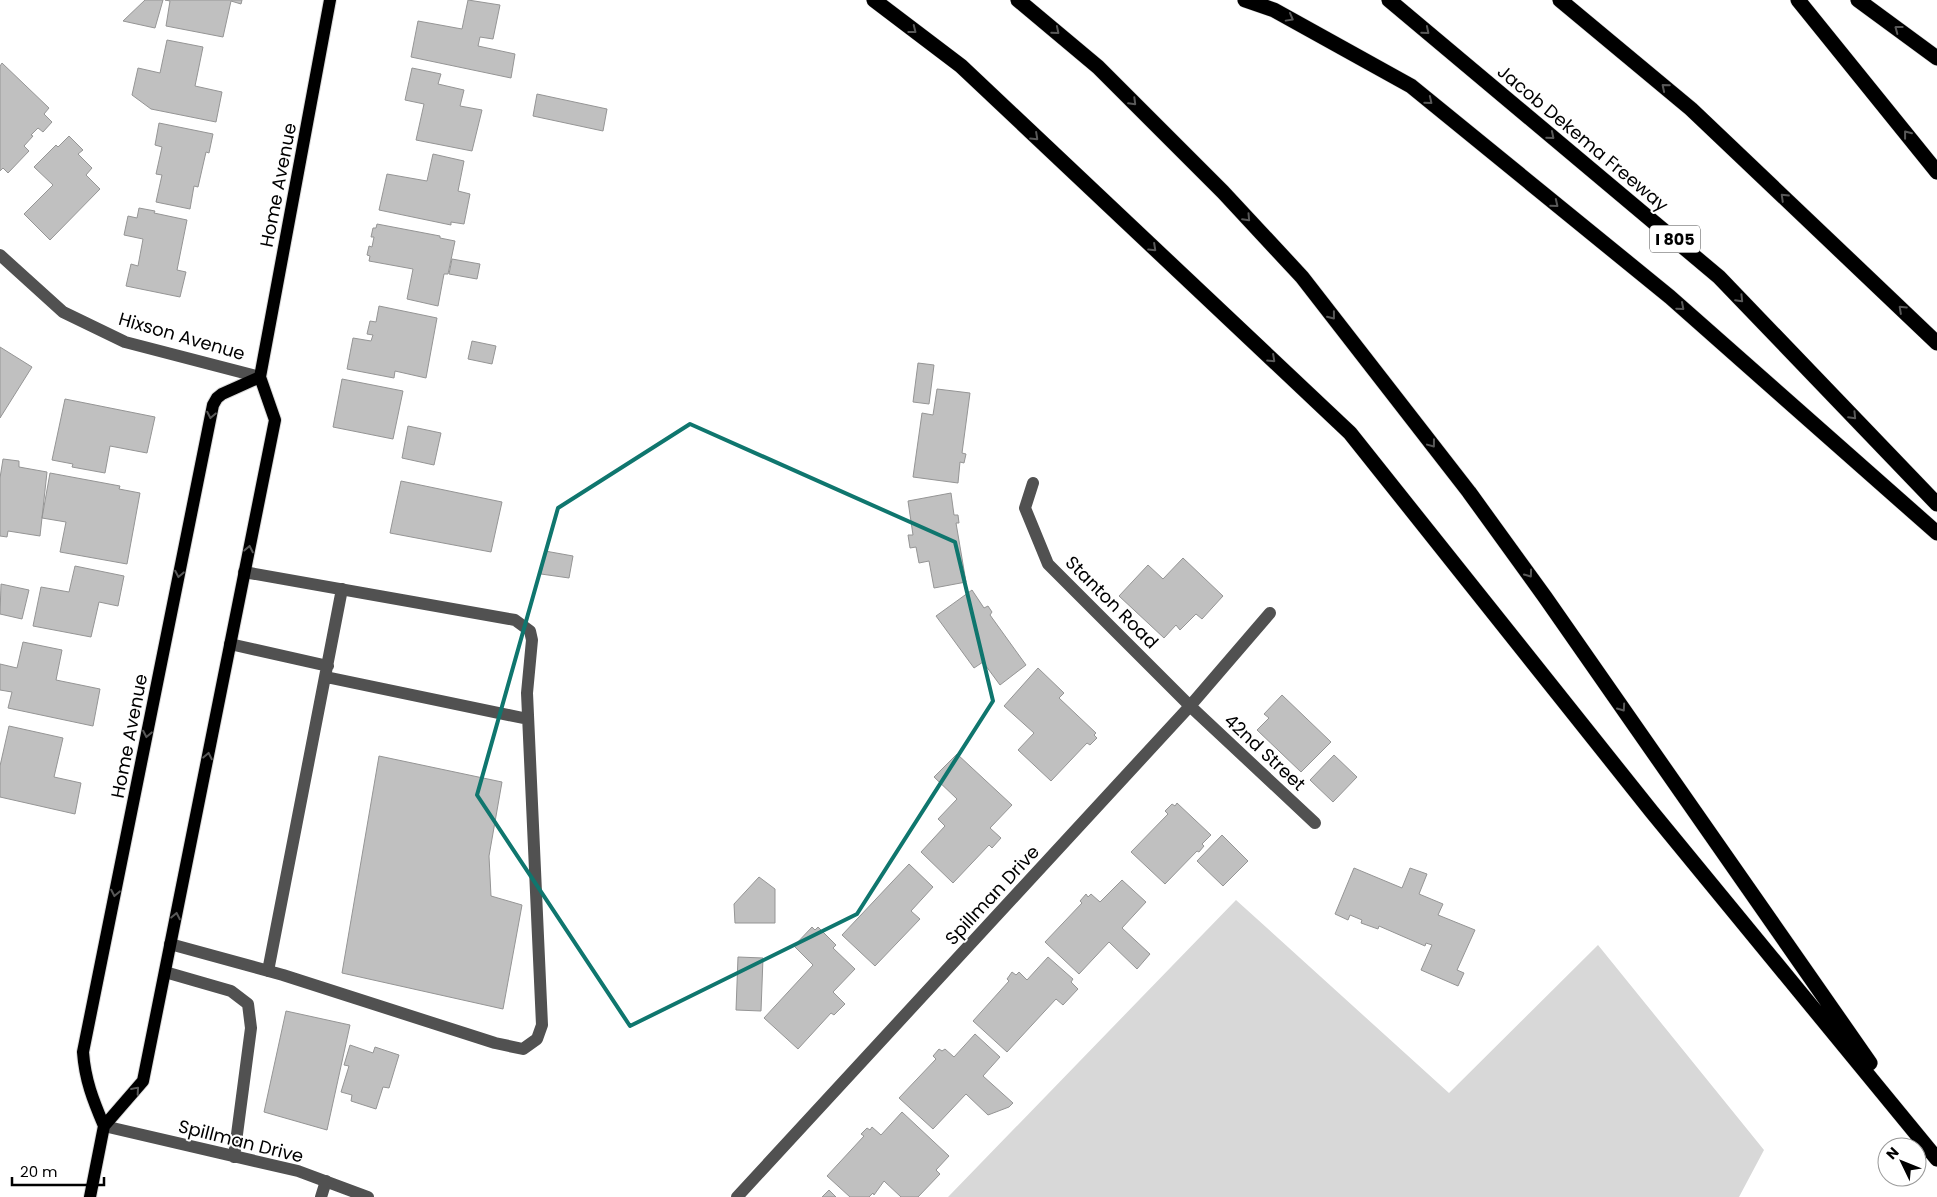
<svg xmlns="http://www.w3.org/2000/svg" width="1937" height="1197" font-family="Poppins,sans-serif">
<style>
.green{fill:#d8d8d8}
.building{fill:#c0c0c0;stroke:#959595}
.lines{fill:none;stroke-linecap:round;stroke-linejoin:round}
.major-casing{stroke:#dbdbdb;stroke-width:14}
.highway-casing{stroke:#dbdbdb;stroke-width:16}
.minor{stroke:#515151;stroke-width:12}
.major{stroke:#000;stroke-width:12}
.highway{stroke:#000;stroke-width:15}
.oneway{stroke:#595959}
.marked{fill:none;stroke:#0f766e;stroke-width:4;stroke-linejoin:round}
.labels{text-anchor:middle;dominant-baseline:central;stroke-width:4;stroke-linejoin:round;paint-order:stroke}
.shield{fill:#fff;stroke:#4c4c4c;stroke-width:1}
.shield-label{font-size:16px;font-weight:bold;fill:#000}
.street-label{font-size:18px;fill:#000;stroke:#fff}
</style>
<rect width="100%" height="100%" fill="#fff"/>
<path class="green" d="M1236,900l213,193 149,-148 166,205 -25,47h-791z"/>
<path class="building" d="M145,0h18l-8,28 -32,-7z
M165,0h77l-1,4 -10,-3 -8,36 -57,-11 4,-25z
M468,0l32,5 -7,34 -13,-2 -2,9 37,8 -4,24 -100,-21 7,-36 44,8z
M167,40l36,7 -8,39 27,6 -6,30 -65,-13 -19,-14 6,-27 22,5z
M2,63l47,45 -5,6 8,8 -9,10 -5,-4 -7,7 2,1 -9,10 5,5 -21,22 -5,-5 -3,3v-105z
M412,68l29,6 -3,10 26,6 -4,16 22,4 -10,41 -56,-11 8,-36 -19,-4z
M537,94l70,15 -4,22 -70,-15z
M159,123l54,11 -4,19 -3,-1 -8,35 -4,-1 -4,23 -34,-7 6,-27 -6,-1 6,-27 -7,-2z
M69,136l14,14 -5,4 14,14 -6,7 14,14 -50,51 -26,-26 29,-29 -19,-18 22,-22 2,2z
M433,154l31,7 -6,30 12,3 -6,30 -13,-2v3l-72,-15 8,-36 40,7z
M139,208l16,3 -1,2 33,7 -10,50 9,2 -6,25 -54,-11 5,-22 7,2 5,-27 -19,-4 4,-19 9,2z
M377,224l63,12v2l15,3 -7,33h-4l-6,32 -31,-7 6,-30 -44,-8 1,-5 -3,-1 2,-9 3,1 2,-10h-3l2,-9h3z
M452,259l28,5 -3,15 -28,-5z
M379,306l58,12 -11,60 -31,-7 -1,7 -47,-9 6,-31 18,3 2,-6 -6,-1 3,-13 6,1z
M472,341l24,5 -4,18 -24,-5z
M0,347l32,20 -32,51z
M918,363l16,2 -5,39 -16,-2z
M342,379l61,12 -10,48 -60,-12z
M937,389l33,4 -8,60 4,1 -2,9 -4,-1 -2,21 -45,-6 9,-64 11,2z
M65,399l90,18 -8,36 -37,-7 -5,27 -33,-6 1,-3 -21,-4z
M408,426l33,7 -7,32 -32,-7z
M3,459l16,2v6l28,5 -7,64 -32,-5 -1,6 -7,-1v-58z
M50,473l70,13 -1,3 21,4 -13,71 -67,-12 6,-30 -24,-4z
M401,481l101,21 -11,50 -101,-19z
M951,493l3,22h4l1,8h-3l10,59 -32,6 -5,-27 -10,2 -3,-16 -6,1 -2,-13h5l-5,-34z
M545,551l28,5 -4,22 -28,-4z
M1183,558l40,38 -21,23 -6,-5 -16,16 -4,-5 -12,13 -45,-42 29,-31 15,14z
M75,566l49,10 -6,30 -19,-4 -8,35 -58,-11 8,-39 28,5z
M1,584l28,6 -7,29 -22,-5z
M972,590l12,18 4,-2 4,6 -2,3 36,50 -26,20 -17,-23 -9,6 -38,-52z
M23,642l39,8 -6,30 44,9 -7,37 -85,-18 4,-16 -12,-2v-26l17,4z
M1038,668l26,25 -5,5 37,35 -2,2 3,3 -7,7 -3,-2 -36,38 -33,-31 16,-17 -30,-27z
M1282,695l49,47 -30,30 -44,-42 12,-12 -5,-4z
M9,726l54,12 -9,39 27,6 -6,31 -75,-17v-31z
M957,754l55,51 -22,23 11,10 -9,10 -3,-3 -36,38 -32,-31 24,-26 -7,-7 19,-20 -23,-22z
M1334,755l23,22 -24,25 -23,-22z
M379,756l123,26 -13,74 2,40 31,9 -19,104 -161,-36z
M1177,803l34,32 -9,9 2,2 -5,6 -2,-1 -32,33 -34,-32 37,-38 -3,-3 7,-7 3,2z
M1222,835l26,26 -25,25 -26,-25z
M909,864l24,23 -22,24 9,8 -45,47 -33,-31z
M1354,868l48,20 8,-20 17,6 -8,20 24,10 -5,11 37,15 -18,40 7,3 -6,13 -37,-16 11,-25 -6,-2 -1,3 -46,-20 -1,3 -17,-6 1,-3 -12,-5 -2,5 -13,-6z
M759,877l16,12v34h-40l-1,-19z
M1122,880l24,22 -24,26 28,26 -13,15 -28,-27 -30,32 -34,-32 37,-39 -2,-2 6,-7 2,3 3,-3 9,8z
M812,927l3,3 3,-3 18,18 -3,3 22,21 -22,23 12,12 -11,11 -3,-2 -33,36 -34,-31 49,-53 -19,-19z
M738,957l25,1 -2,53 -25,-1z
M1048,957l25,22 -2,3 7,7 -15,16 -7,-6 -49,53 -34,-31 36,-40 -2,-2 5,-7 4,3 3,-3 8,8z
M286,1011l64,14 -23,105 -63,-18z
M975,1034l25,23 -17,19 30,27 -4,4 -21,8 -22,-21 -33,35 -34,-31 37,-39 -3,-3 6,-7 3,2 3,-2 9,8z
M350,1045l23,8 2,-6 24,8 -10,33 -6,-1 -7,22 -25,-8 1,-6 -11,-3 8,-26 -5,-1z
M902,1112l47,44 -13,14 4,4 -22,23h-17l-17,-16 -10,14 -1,-2 -4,4h-19l-23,-21 37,-40 -3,-2 6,-6 3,2 2,-3 9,8z
M829,1190l7,7h-14z"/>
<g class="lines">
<defs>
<path id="major" d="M104,1126c-11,-26 -19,-46 -21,-74l130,-647 4,-7 5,-4 38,-17
M90,1197l14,-71 39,-45 132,-661 -15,-43 70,-377"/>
<path id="highway" d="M874,0l87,66 389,367 302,379 285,347
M1018,0l80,67 125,125 79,85 167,215 76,105 325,466
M1245,0l29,10 137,76 259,211 267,236
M1389,0l330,277 218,227
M1560,0l131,109 246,234
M1798,0l139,172
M1858,0l79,58"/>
</defs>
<use href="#major" class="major-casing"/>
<use href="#highway" class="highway-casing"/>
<path class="minor" d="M0,255l63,57 62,30 135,35
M1033,483l-8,25 23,56 142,142 125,117
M230,644l98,22
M326,677l202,42
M170,944l113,31 212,68 28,6 14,-10 5,-14 -15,-332 5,-53 -2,-9 -15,-11 -271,-48
M268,971l74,-382
M165,972l66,19 17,13 3,24 -17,129
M104,1126l194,45 70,26
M321,1197l5,-16
M737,1197l453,-491 80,-93"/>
<use href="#major" class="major"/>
<use href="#highway" class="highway"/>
</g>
<defs><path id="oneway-chevron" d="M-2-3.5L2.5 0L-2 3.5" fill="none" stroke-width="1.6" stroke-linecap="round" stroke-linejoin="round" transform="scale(1.25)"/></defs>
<g class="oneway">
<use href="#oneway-chevron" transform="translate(1290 18) rotate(29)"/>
<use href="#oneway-chevron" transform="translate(1898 29) rotate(-143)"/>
<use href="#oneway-chevron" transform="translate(913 30) rotate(38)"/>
<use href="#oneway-chevron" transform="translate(1056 31) rotate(40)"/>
<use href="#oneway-chevron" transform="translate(1426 31) rotate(40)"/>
<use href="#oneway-chevron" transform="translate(1665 87) rotate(-140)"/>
<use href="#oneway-chevron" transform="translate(1429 101) rotate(39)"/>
<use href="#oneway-chevron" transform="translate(1133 102) rotate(45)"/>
<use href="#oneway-chevron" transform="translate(1907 134) rotate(-128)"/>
<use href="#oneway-chevron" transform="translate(1551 136) rotate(40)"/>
<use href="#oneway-chevron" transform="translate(1035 137) rotate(43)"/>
<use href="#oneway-chevron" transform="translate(1784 197) rotate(-136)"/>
<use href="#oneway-chevron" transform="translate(1555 204) rotate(39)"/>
<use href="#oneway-chevron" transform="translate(1247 218) rotate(47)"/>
<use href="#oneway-chevron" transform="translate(1153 248) rotate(43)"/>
<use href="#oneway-chevron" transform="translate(1740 299) rotate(46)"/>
<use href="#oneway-chevron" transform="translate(1681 307) rotate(41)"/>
<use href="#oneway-chevron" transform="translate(1902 309) rotate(-137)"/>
<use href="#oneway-chevron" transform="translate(1332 316) rotate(52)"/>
<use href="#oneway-chevron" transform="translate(1272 359) rotate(43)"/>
<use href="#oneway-chevron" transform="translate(211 415) rotate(101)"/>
<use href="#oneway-chevron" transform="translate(1853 416) rotate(46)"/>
<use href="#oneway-chevron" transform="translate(1432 444) rotate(53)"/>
<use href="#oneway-chevron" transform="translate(249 549) rotate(-79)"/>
<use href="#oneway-chevron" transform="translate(179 574) rotate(101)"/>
<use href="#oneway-chevron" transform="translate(1529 574) rotate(54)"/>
<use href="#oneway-chevron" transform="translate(1622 708) rotate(55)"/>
<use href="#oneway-chevron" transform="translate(147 734) rotate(101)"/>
<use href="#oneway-chevron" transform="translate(208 756) rotate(-79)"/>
<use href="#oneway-chevron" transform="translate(115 893) rotate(101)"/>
<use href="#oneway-chevron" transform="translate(176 916) rotate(-79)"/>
<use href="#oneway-chevron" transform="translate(136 1090) rotate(-49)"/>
</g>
<path class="marked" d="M690,424l265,118 38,159 -136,213 -227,112 -153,-231 81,-287z"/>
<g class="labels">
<rect class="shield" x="1650" y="225.5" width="50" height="27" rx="4"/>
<g class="shield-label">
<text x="1675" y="239">I 805</text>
</g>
<g class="street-label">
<text transform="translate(1583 138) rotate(40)">Jacob Dekema Freeway</text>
<text transform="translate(278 185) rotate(-79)">Home Avenue</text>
<text transform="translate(182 336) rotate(16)">Hixson Avenue</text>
<text transform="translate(1112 602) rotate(45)">Stanton Road</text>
<text transform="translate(129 736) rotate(-79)">Home Avenue</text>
<text transform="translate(1265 752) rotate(43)">42nd Street</text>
<text transform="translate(992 895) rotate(-47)">Spillman Drive</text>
<text transform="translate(241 1141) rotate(14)">Spillman Drive</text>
</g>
</g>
<g transform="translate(1902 1162) rotate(313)"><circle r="24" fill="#ffffff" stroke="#999999"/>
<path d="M0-4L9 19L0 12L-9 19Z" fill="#000000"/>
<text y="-8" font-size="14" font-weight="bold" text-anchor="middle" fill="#000000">N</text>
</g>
<path d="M12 1177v8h92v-8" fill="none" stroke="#000000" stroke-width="2.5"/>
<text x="20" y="1177" font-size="15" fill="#000000" stroke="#ffffff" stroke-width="4" paint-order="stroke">20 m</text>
</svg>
